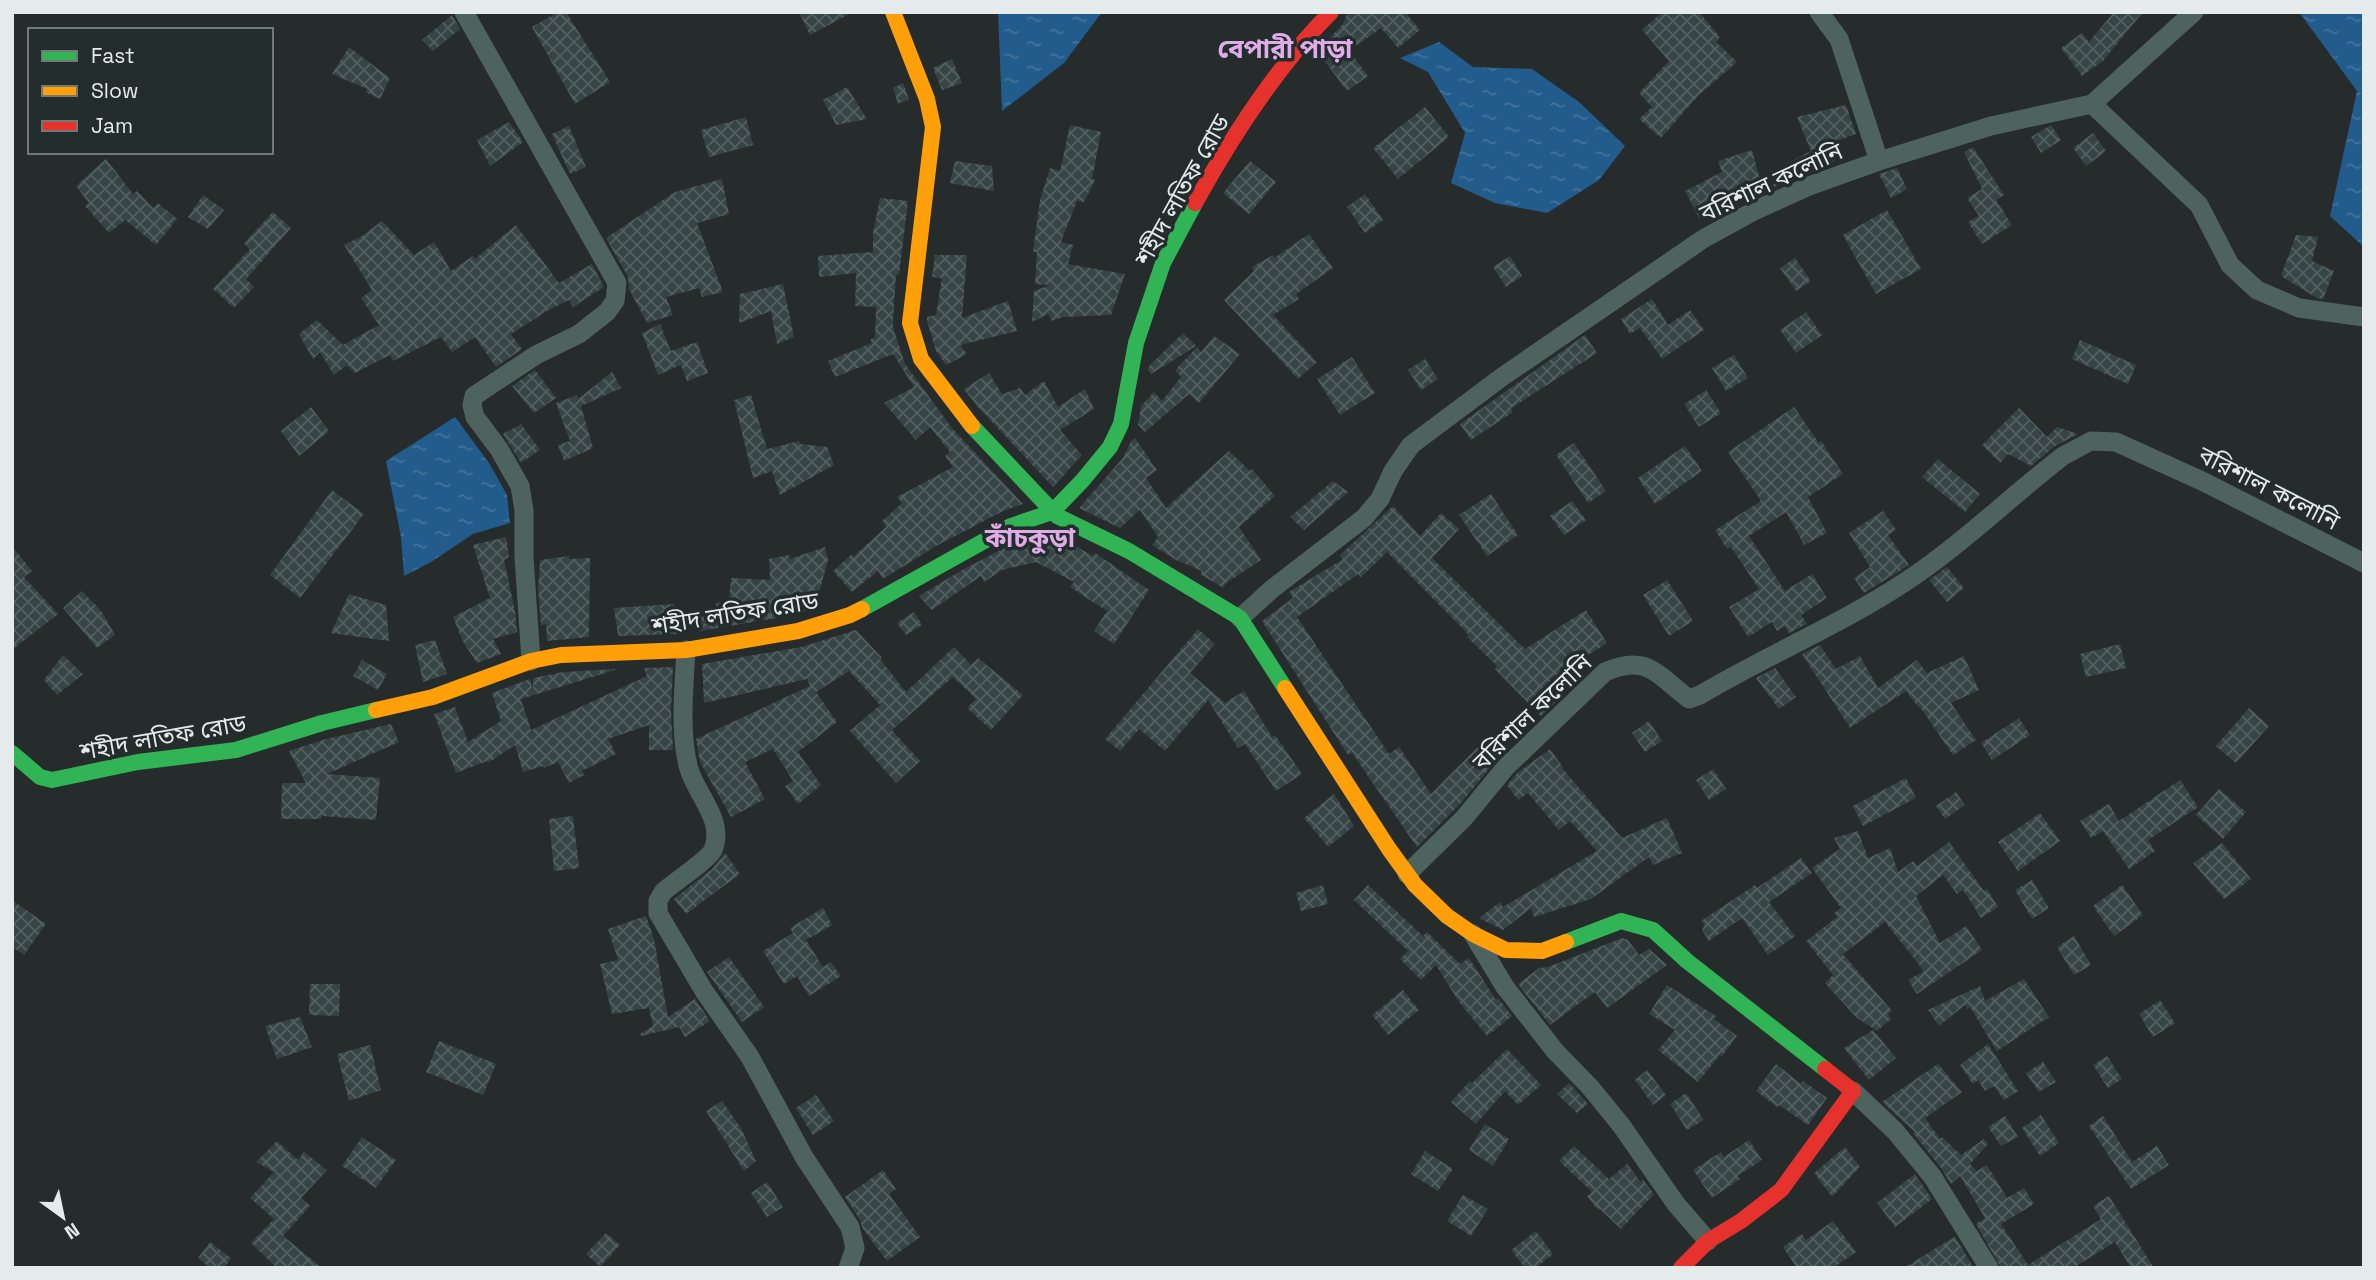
<svg xmlns="http://www.w3.org/2000/svg" width="2376" height="1280" font-family="'Space Grotesk','Noto Sans Bengali',sans-serif">
<style>
.water{fill:url(#water-ripples)}
.building{fill:url(#building-cross-hatch)}
.lines{fill:none;stroke-linecap:round;stroke-linejoin:round}
.street{stroke:#4e635e;stroke-width:19}
.fast{stroke:#30b455;stroke-width:16}
.slow{stroke:#ff9f0a;stroke-width:16}
.jam{stroke:#e5322d;stroke-width:16}
.labels{text-anchor:middle;dominant-baseline:central;stroke-width:7;stroke-linejoin:round;paint-order:stroke}
.street-label{font-size:24px;fill:#e5eaea;stroke:#242d2d}
.neighbourhood-label{font-size:26px;font-weight:bold;fill:#dface8;stroke:#242d2d}
</style>
<defs>
<pattern id="water-ripples" width="26" height="14" patternUnits="userSpaceOnUse" patternTransform="scale(1.75)"><rect width="26" height="14" fill="#225c8c"/><path d="M2 4q2-2 4 0t4 0M15 11q2-2 4 0t4 0" fill="none" stroke="#42749c"/></pattern>
<pattern id="building-cross-hatch" width="8" height="8" patternUnits="userSpaceOnUse" patternTransform="scale(1.75)"><rect width="8" height="8" fill="#364446"/><path d="M0 0l8 8M0 8l8-8" fill="none" stroke="#535f61"/></pattern>
</defs>
<rect width="100%" height="100%" fill="#262b2b"/>
<path class="water" d="M998,12h104l-38,51 -62,48z
M2299,12h65v235l-34,-31 27,-125z
M1439,42l34,25 59,2 47,33 46,44 -26,34 -52,33 -52,-10 -44,-20 14,-50 -37,-61 -28,-14z
M455,417l34,46 18,32 3,28 -37,11 -42,28 -27,14 -3,-39 -15,-76z"/>
<path class="building" d="M558,12h8l44,70 -35,22 -43,-77z
M799,12h54l-43,23z
M1348,12h57l15,18 -22,18 -17,-20 -32,23 19,25 -21,15 -30,-40 26,-27z
M1662,12h37l21,25 -4,5 21,20 -39,34 -37,42 -22,-19 13,-12 -13,-14 30,-32 -27,-31z
M2114,12h29l-40,49 -21,15 -21,-28 21,-15 7,9z
M452,15l8,14 -27,22 -11,-11z
M349,47l41,31 -10,21 -14,-7 1,-3 -35,-15z
M952,59l10,24 -20,7 -9,-22z
M903,83l6,16 -11,5 -5,-16z
M847,87l20,32 -31,6 -13,-25z
M1846,105l10,29 -25,9 4,18 -61,26 -4,-15 41,-21 -14,-34z
M1425,107l24,30 -51,42 -25,-31z
M746,117l7,28 -44,12 -8,-27z
M509,122l14,20 -33,24 -13,-26z
M1070,125l31,7 -9,47 3,1 -11,22 -7,-1 -16,41 12,3 -5,19 57,10 -14,41 -48,2 -11,4 -4,-7 -16,8 2,-31 16,-6 -15,-1 2,-32h-4l7,-52 10,-32 10,3z
M2051,125l10,15 -20,13 -10,-16z
M569,126l17,41 -16,7 -18,-40z
M2093,133l13,18 -20,15 -13,-18z
M1973,147l31,48 -8,5 16,25 -30,19 -14,-22 11,-6 -12,-18 15,-9 -18,-37z
M1752,150l10,37 -49,15 4,6 -18,10 -14,-27 37,-19 -4,-11z
M106,159l27,35 4,-3 16,17 5,-5 19,16 -21,26 -31,-25 -16,13 -24,-27 4,-3 -13,-17z
M955,161l37,5 2,25 -44,-8z
M1250,161l26,21 -27,32 -26,-21z
M1897,168l10,21 -16,9 -12,-24z
M722,179l7,35 -32,9 26,69 -21,5 -3,-9 -33,9 7,18 -26,8 -18,-34 -1,-12 -22,-39 69,-46z
M1365,194l18,26 -18,13 -18,-26z
M203,195l21,15 -16,19 -20,-12z
M880,198l28,3 -9,74h-3l-3,46v6l12,37 47,64 71,76 -20,7 -67,35 -53,33 -5,-8 -26,21 -19,-21 19,-17 1,3 33,-30 -4,-6 20,-18 -5,-6 56,-30 -8,-11 5,-4 -20,-25 -14,13 -32,-37 30,-16 -21,-33 -58,23 -7,-16 44,-18 -2,-3 5,-3 1,-30 -21,-1 1,-33 -37,4 -1,-21 55,-4v-19z
M1887,210l34,59 -45,25 -33,-59z
M273,212l18,16 -45,51 8,8 -20,21 -21,-19 37,-40 -6,-6z
M382,221l32,34 20,-13 17,29 22,-15 2,3 41,-34 43,58 33,-19 12,23 -31,20 -4,-7 -22,11 -36,23 11,15 -26,18 -21,-30 -23,15 -11,-15 -48,24 -3,-6 -35,18 -8,-8 -13,10 -14,-23 -7,7 -14,-25 18,-14 26,25 36,-20 -18,-27 11,-8 -28,-45 18,-9z
M1309,234l24,34 -37,26 3,5 -26,16 44,47 -19,17 -74,-79 30,-29 -2,-4 21,-12 1,3z
M2296,235l22,2 -6,24 22,10 -11,28 -6,-1 -36,-22z
M935,255h32l-5,63 46,-17 9,30 -57,14 7,9 -21,11 -10,-14 -9,-30v-4l9,-2 6,-37 -10,-1z
M1510,256l12,20 -16,11 -13,-20z
M1795,258l16,23 -15,10 -16,-23z
M783,284l11,53 -17,7 -6,-33 -32,12 1,-29z
M1652,299l16,26 22,-15 14,20 -42,29 -22,-31 -10,6 -9,-15z
M1806,312l16,23 -26,18 -16,-23z
M660,324l11,27 26,-9 11,31 -21,8 -6,-16 -23,10 -16,-42z
M1183,333l13,13 -45,28 -3,-4 1,-4z
M1585,335l12,18 -86,55 2,4 -42,28 -11,-16z
M1214,336l26,18 -41,49 -10,-9 -44,38 -7,-7 3,-19 13,-14 8,9 19,-24 -6,-7 22,-23 4,5z
M2080,340l56,25 -8,19 -56,-25z
M1734,355l14,23 -22,13 -14,-23z
M1352,357l23,36 -35,22 -23,-36z
M1425,359l13,20 -17,11 -13,-20z
M535,370l21,28 -22,15 -22,-27z
M612,372l9,16 -40,18 12,42 -29,13 -6,-16 12,-4 -14,-38 21,-8 1,4z
M989,373l13,21 18,-6 5,7 19,-14 14,26 27,-18 9,20 -34,21 22,25 -29,32 -76,-81 -13,-17z
M1706,390l15,23 -22,14 -15,-23z
M751,395l16,54 32,-8 1,3 27,3 7,18 -54,30 -8,-24 -19,7 -19,-78z
M311,407l18,24 -30,25 -18,-25z
M1794,407l25,36 2,-2 22,33 -35,23 19,36 -23,12 -18,-33 -37,24 36,55 27,-17 15,24 -26,17 6,9 -18,9 -5,-7 -7,5 -5,-9 -24,15 -19,-30 30,-18 -28,-42 -4,2 -12,-19 46,-29 -33,-49z
M2019,408l28,29 10,-10 21,7 -23,12 -24,20 -23,-12 -8,9 -18,-18z
M521,424l19,26 -19,13 -18,-29z
M1135,438l22,32 -11,8 20,30 63,-57 21,20 2,-2 23,27 -36,31 22,33 -35,23 -3,5 -23,-14 2,-3 -26,-11 -24,-15 6,-8 -18,-27 -20,18 -41,-20 44,-50 8,-17z
M1574,443l32,48 -18,12 -32,-48z
M1685,446l17,25 -47,33 -17,-26z
M1938,459l42,35 -15,18 -43,-35z
M1333,481l15,11 -44,38 -14,-13z
M332,490l32,24 -64,84 -30,-23z
M1491,494l27,41 -31,21 -28,-41z
M1572,501l14,19 -22,15 -14,-19z
M1393,506l27,30 21,-23 18,16 -27,29 93,91 61,-39 21,33 -57,36 14,15 -23,22 -46,-47 2,-3 -30,-29 2,-2 -82,-83 -26,25 -3,-3 -61,43 92,137 10,-7 32,47 51,-51 15,16 -36,44 -44,44 -65,-94 -4,2 -86,-134 31,-23 -4,-6 54,-33 -3,-4z
M1883,511l13,19 -8,5 21,30 -45,28 -10,-15 16,-11 -21,-34z
M1048,531l45,25 2,-3 3,2 51,35 -35,54 -20,-13 13,-20 -37,-24 4,-5 -38,-20 -34,8 -18,12 -3,-6 -49,34 -13,-14 43,-26 56,-29z
M506,537l3,20 -5,3 11,51 2,21 -24,7 8,15 -24,9 -14,-21 -10,-25 37,-19 -17,-53z
M12,546l20,25 -8,6 34,37 -46,36z
M825,547l3,13 -13,48 -21,7 -94,16 -1,-16 18,1 -1,-13 13,-3 2,-22 39,2 -1,-21 20,-4 1,4z
M569,556v3l21,-1 -1,79 -42,4 -1,-17 -5,1 -3,-36 2,-29z
M1947,567l17,21 -17,14 -18,-22z
M1667,580l26,41 -24,15 -26,-41z
M82,591l20,21 13,23 -18,13 -34,-40z
M349,594l37,11 3,36 -58,-8z
M674,604l2,9 4,1 -1,20 -61,2 -4,-28z
M914,612l8,13 -16,10 -9,-12z
M1198,629l17,15 -25,29 35,30 19,-12 28,46 3,-2 27,39 -26,17 -31,-47 -7,4 -30,-48 -43,51 -26,-22 -19,22 -15,-12z
M856,630l26,28 -2,1 26,33 48,-45 17,18 7,-7 45,37 -32,35 -24,-22 9,-9 -23,-22 -61,53 28,31 -24,22 -46,-52 30,-26 -31,-34 -33,21 21,30 -39,30 23,33 -23,19 -13,-18 8,-5 -20,-32 -28,13 20,37 -34,18 -31,-55 -4,-23 114,-53 -3,-7 -103,24 -2,-39 99,-17z
M435,640l12,34 -24,8 -8,-37z
M2120,644l6,24 -40,9 -6,-23z
M1820,645l16,24 24,-13 18,32 39,-28 10,13 37,-17 15,34 -28,13 25,37 -23,15 -33,-48 -1,1 -13,-17 -56,37 -48,-74z
M63,655l20,19 -26,21 -13,-15z
M362,660l25,14 -9,16 -25,-14z
M673,667l-2,43 2,40h-24v-25l-41,14 8,15 -34,17 2,4 -15,8 -11,-21 -14,6 -1,-2 -20,6 -8,-27 -27,18 -1,-2 -31,12 -22,-59 21,-7 13,35 33,-21 -9,-28 38,-14 3,12v-13l30,-6 55,-3 -97,30 10,31 116,-54 -3,-8z
M1775,668l21,29 -17,12 -23,-31z
M2249,708l20,18 -33,37 -20,-17z
M2019,718l11,17 -38,25 -11,-17z
M1649,721l13,20 -17,11 -13,-19z
M391,724l8,18 -72,32 53,4 -4,42 -54,-4 -1,3h-40l1,-36h24l-17,-32 37,-12z
M1550,749l13,18 -1,1 60,70 45,-20 15,35 -29,12 -4,-8 -58,42 -57,18 -3,-9 -28,22 -24,-12 21,-16 3,5 94,-56 -27,-30 -11,9 -31,-37 -10,7 -11,-15 10,-12z
M1713,769l13,20 -17,11 -13,-20z
M1906,778l10,20 -53,28 -10,-20z
M2180,780l18,27 -50,33 7,11 -26,18 -26,-38 -12,7 -11,-17 29,-17 10,17z
M2219,789l27,23 -23,27 -27,-24z
M1956,792l9,13 -20,14 -9,-13z
M1334,794l20,32 -26,21 -24,-29z
M2040,813l20,28 -42,30 -20,-29z
M573,816l6,52 -25,3 -5,-52z
M1858,831l10,27 22,-10 8,24 15,-11 4,5 32,-24 35,49 3,-2 11,18 -17,11 -18,-28 -6,4 -14,-19 -27,21 24,47 26,-17 16,24 -65,44 -9,-14 16,-9 -39,-49 -42,32 49,57 -4,3 3,5 -14,12 -21,-14 -31,-34 8,-8 -27,-34 31,-24 -3,-4 7,-5 -29,-40 28,-19 -6,-11z
M2222,843l29,36 -27,20 -31,-36z
M725,853l15,21 -54,40 -12,-15 38,-30z
M1801,858l11,15 -43,29 26,34 -27,19 -26,-37 -33,23 -7,-11 3,-5 -4,-4 54,-36 2,3z
M2032,880l17,28 -17,11 -17,-29z
M1323,885l5,19 -27,7 -5,-18z
M1368,885l55,51 4,-4 33,32 9,-6 27,42 2,-2 14,18 -25,20 -28,-34 -23,-37 -15,15 -21,-21 8,-8 -54,-51z
M2122,885l21,30 -29,21 -21,-30z
M12,900l34,24 -22,31 -12,-8z
M823,908l9,17 -26,15 17,27 8,-5 10,14 -32,20 -12,-20 -13,8 -21,-33 30,-18 -3,-5z
M646,916l8,23 14,78 27,-18 15,22 -25,16 -6,-10 -38,9 -1,-2 13,-8 -4,-18 -37,6 -12,-50 18,-4 -10,-31z
M2074,936l17,29 -17,10 -17,-28z
M1622,938l6,2 11,15 10,-6 18,16 -60,43 -12,-16 -45,33 -32,-41 21,-16 9,-1z
M729,957l35,50 -22,15 -35,-50z
M2024,979l25,38 -52,34 -27,-44 -3,2 -2,-4 -26,21 -11,-16 52,-24 5,15z
M310,984h30l-1,32 -30,-1z
M1667,985l49,31 -2,3 23,17 -15,20 -2,-1 -22,27 -40,-32 17,-20 -26,-16z
M1403,990l16,20 -31,25 -16,-20z
M2160,1000l15,23 -22,14 -14,-23z
M300,1017l12,30 -35,12 -12,-33z
M1873,1030l23,28 -27,22 -25,-32z
M439,1041l57,23 -13,31 -57,-23z
M1988,1044l30,47 -14,9 -10,-14 -9,5 -7,-11 -5,4 -13,-19z
M370,1045l11,45 -32,11 -12,-47z
M1507,1049l34,36 -23,20 -13,-14 -29,33 -25,-22 19,-21 2,2z
M2107,1056l15,23 -14,9 -15,-23z
M2043,1062l13,20 -17,10 -13,-19z
M1776,1064l25,20 2,-3 24,17 -19,27 -29,-20 -2,2 -21,-16z
M1938,1064l24,28 -37,26 15,21 2,-2 19,18 23,-16 4,5 -18,20 7,7 10,-6 20,33 17,-10 10,16 -33,20 27,41 73,-46 -8,-13 16,-10 45,72h-23l-16,-26 -42,26h-72l-25,-44 9,-6 -25,-42 -9,8 -10,-16 -28,-35 2,-1 -33,-30z
M1647,1070l19,25 -13,10 -18,-25z
M1569,1083l19,21 -11,9 -20,-19z
M1686,1093l18,27 -17,10 -17,-26z
M816,1095l18,26 -21,14 -17,-27z
M722,1101l19,27 15,33 -12,10 -38,-60z
M2041,1115l18,28 -19,13 -18,-28z
M2005,1116l13,21 -17,9 -13,-19z
M2103,1116l29,46 25,-16 12,19 -38,24 -42,-63z
M1485,1124l24,15 -16,27 -24,-16z
M362,1137l34,23 -20,28 -34,-22z
M1749,1140l13,20 -25,16 3,3 -28,19 -19,-28 28,-18 3,5z
M277,1141l21,19 6,-8 23,18 -26,28 9,8 -27,30 39,32h-45l-26,-25 23,-24 -24,-21 24,-26 -18,-10z
M1574,1146l35,33 18,-15 14,18 2,-2 11,14 -33,35 -21,-20 -2,1 -11,-14 5,-4 -33,-31z
M1845,1147l15,20 -28,30 -18,-24z
M1425,1151l28,18 -15,22 -27,-17z
M883,1170l13,19 -7,5 31,43 -33,24 -24,-32 -3,-9 -15,-23z
M1915,1174l17,25 -37,28 -18,-24z
M767,1182l16,25 -16,10 -16,-24z
M1463,1195l25,14 -17,27 -24,-15z
M1833,1221l23,31 -23,16h-36l-14,-21 19,-13 4,6z
M1536,1231l17,23 -17,14h-11l-14,-18z
M606,1233l14,12 -20,22 -14,-13z
M1955,1237l19,31h-70l45,-28z
M210,1242l21,16 -7,10h-14l-12,-10z"/>
<g class="lines">
<path class="street" d="M464,12l153,271 -2,18 -8,11 -28,22 -43,21 -62,41 -2,9 3,12 24,32 21,37 4,24v47l7,104
M1819,12l20,27 40,122
M2092,104l102,-92
M1240,618l32,-29 92,-71 16,-19 13,-28 18,-26 91,-68 201,-138 51,-28 55,-25 70,-25 112,-35 101,-22 107,101 31,60 27,25 42,18 65,9
M686,650c-2,36 -7,84 3,119 8,27 36,51 24,81 -5,10 -40,33 -50,42l-5,9v12l46,78 46,66 54,100 46,70 5,21 -7,20
M1407,874l57,-56 42,-51 99,-95c42,-19 52,3 84,27l11,-4c67,-40 140,-70 205,-113 55,-36 106,-86 158,-126l28,-15 25,1 86,39 162,82
M1473,934l32,53 50,64 35,36 31,38 55,79 32,37
M1853,1091l42,40 37,45 57,92"/>
<path class="fast" d="M972,426l85,90 72,35 111,67 45,70
M862,609l149,-83 41,-14 30,-31 28,-34 11,-23 15,-81 27,-80 32,-60
M12,753l28,24 12,3 86,-18 98,-12 86,-27 54,-13
M1566,942l55,-21 32,9 34,31 138,108"/>
<path class="slow" d="M893,12l34,87 6,28 -23,196 11,36 51,67
M1285,688l104,161 26,36 32,31 26,18 33,16 36,1 24,-9
M376,710l57,-13 98,-36 30,-6 125,-5 112,-19 52,-16 12,-6"/>
<path class="jam" d="M1195,203c36,-65 84,-139 136,-191
M1681,1268l27,-27 33,-20 40,-31 72,-99 -28,-22"/>
</g>
<g class="labels">
<g class="street-label">
<text transform="translate(1771 182) rotate(-25)">বরিশাল কলোনি</text>
<text transform="translate(1182 190) rotate(-61)">শহীদ লতিফ রোড</text>
<text transform="translate(2269 488) rotate(27)">বরিশাল কলোনি</text>
<text transform="translate(735 613) rotate(-9)">শহীদ লতিফ রোড</text>
<text transform="translate(1532 712) rotate(-44)">বরিশাল কলোনি</text>
<text transform="translate(163 737) rotate(-10)">শহীদ লতিফ রোড</text>
</g>
<g class="neighbourhood-label">
<text x="1285" y="49">বেপারী পাড়া</text>
<text x="1030" y="538">কাঁচকুড়া</text>
</g>
</g>
<rect width="2376" height="1280" fill="none" stroke="#e5eaea" stroke-width="28"/>
<rect x="28" y="28" width="245" height="126" fill="#242d2d" stroke="#717979" stroke-width="2"/>
<rect x="42" y="51" width="35" height="10" fill="#30b455" stroke="#717979" stroke-width="2"/>
<text x="91" y="63" font-size="21" fill="#e5eaea">Fast</text>
<rect x="42" y="86" width="35" height="10" fill="#ff9f0a" stroke="#717979" stroke-width="2"/>
<text x="91" y="98" font-size="21" fill="#e5eaea">Slow</text>
<rect x="42" y="121" width="35" height="10" fill="#e5322d" stroke="#717979" stroke-width="2"/>
<text x="91" y="133" font-size="21" fill="#e5eaea">Jam</text>
<g transform="translate(63 1217) rotate(147)" stroke="#242d2d" stroke-width="5" paint-order="stroke">
<path d="M0-5L12 26L0 18L-12 26Z" fill="#e5eaea"/>
<text y="-10" font-size="19" font-weight="bold" text-anchor="middle" fill="#e5eaea">N</text>
</g>
</svg>
